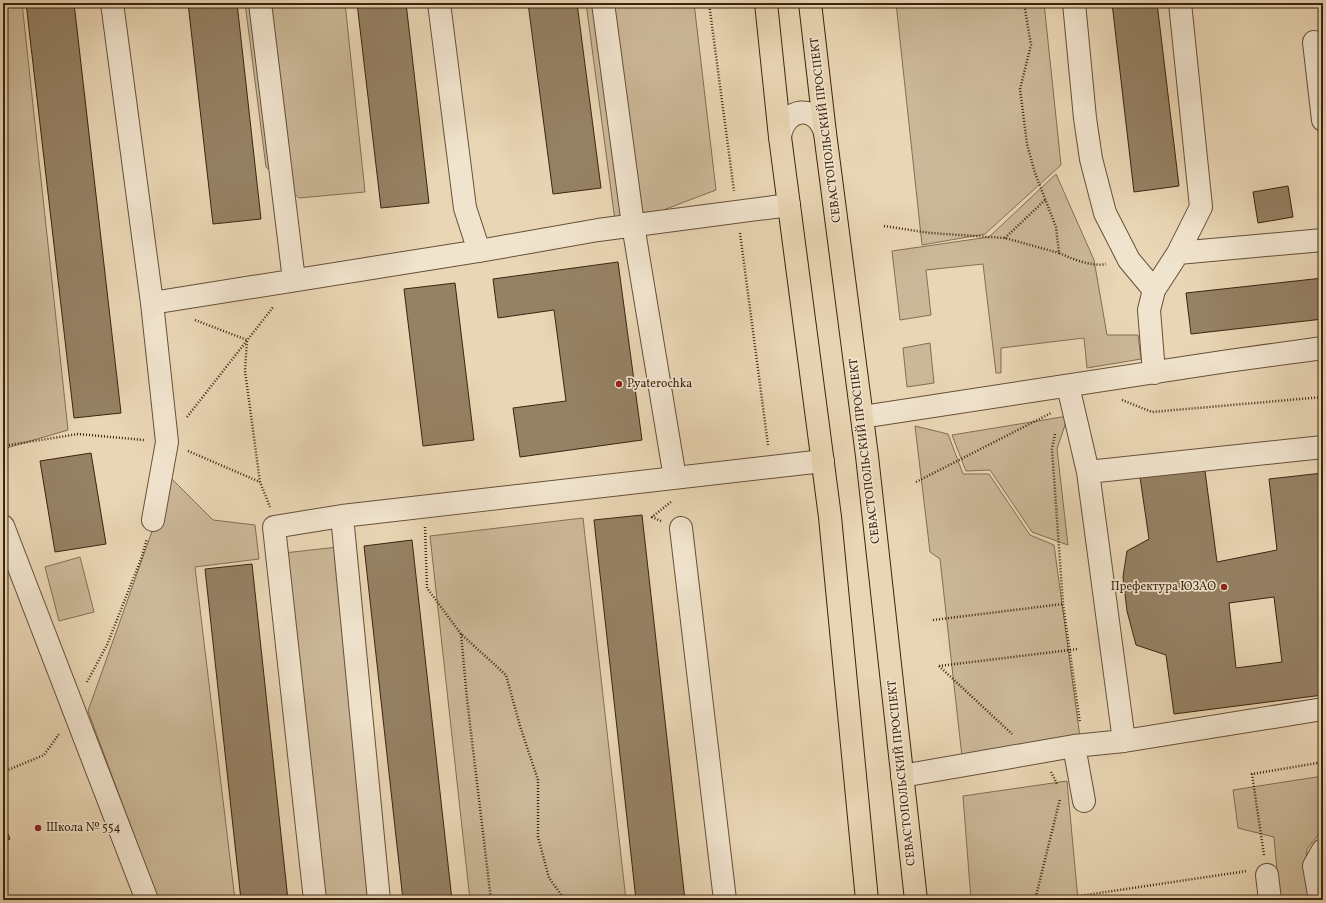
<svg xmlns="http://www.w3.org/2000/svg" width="1326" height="903" font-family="Vollkorn,serif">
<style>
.green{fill:#cbb898;stroke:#836e53}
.building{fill:#958164;stroke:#3b240e;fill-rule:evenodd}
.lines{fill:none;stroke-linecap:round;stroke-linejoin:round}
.minor-casing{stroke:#665038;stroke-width:24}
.major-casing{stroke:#3b240e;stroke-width:24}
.path{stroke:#3b240e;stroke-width:2.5;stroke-dasharray:1 2;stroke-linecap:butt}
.minor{stroke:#f1e4ce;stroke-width:22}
.major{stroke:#e9d6b4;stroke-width:22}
.poi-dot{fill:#8f2418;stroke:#f1e4ce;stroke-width:1.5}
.labels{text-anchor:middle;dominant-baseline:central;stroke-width:3.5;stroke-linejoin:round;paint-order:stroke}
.street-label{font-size:12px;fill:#3b240e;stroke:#f1e4ce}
.poi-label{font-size:12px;fill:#3b240e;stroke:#f1e4ce;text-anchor:start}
</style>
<rect width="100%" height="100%" fill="#e9d6b4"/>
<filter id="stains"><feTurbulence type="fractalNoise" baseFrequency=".005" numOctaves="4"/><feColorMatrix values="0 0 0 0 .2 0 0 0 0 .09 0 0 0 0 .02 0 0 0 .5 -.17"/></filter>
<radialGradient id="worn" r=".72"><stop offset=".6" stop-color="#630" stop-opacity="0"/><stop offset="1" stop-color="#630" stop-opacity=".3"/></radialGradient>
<path class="green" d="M3,3h19l46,427 -65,19z
M245,3h100l20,189 -66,6 -33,-31z
M586,3h108l22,187 -100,38z
M896,3h148l17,162 -76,69 -63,11z
M1056,174l38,86 13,75h31l3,24 -54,9 -3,-30 -83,10v25h-5l-13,-109 -57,6 5,45 -31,5 -8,-69 97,-14z
M930,343l4,40 -27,4 -4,-39z
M1068,416l-11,33 11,96 -36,-13 -42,-62 -24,1 -14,-36z
M915,426l33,8 15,40h26l41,61 24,10 26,192 -118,20 -22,-198 -10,-7z
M171,478l42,42 42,5 4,34 -64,8 40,333h-77l-70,-189z
M583,518l43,382h-156l-40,-364z
M338,547l38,353h-54l-38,-347z
M80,557l14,55 -35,9 -14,-54z
M1323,776v53l-16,20 -2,23 8,21 -4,7h-26l-4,-8 -5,-55 -36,-9 -5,-38z
M1067,781l11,119h-107l-8,-104z"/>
<path class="building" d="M26,3h48l47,410 -47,5z
M188,3h49l24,216 -48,5z
M357,3h49l23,200 -48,5z
M528,3h49l24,185 -48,6z
M1112,3h45l22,183 -45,6z
M1318,3h5v46z
M1288,186l5,31 -35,6 -5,-31z
M618,262l24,178 -122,17 -7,-49 53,-7 -12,-91 -56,8 -5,-39z
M1323,278v41l-132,15 -5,-41z
M455,283l19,157 -51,6 -19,-157z
M91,453l15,91 -51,8 -15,-91z
M1205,471l12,91 60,-12 -8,-71 54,-6v222l-149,19 -8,-59 -30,-10 -9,-34 -4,-34 4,-26 22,-12 -9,-62zM1274,597l8,65 -46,6 -7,-65z
M642,515l43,385h-49l-42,-380z
M412,540l40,360h-49l-39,-354z
M252,564l36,336h-47l-36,-331z
M3,822l7,17 -7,3z"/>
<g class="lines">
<defs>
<path id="minor" d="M112,3l40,300 15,139 -14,78
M260,3l34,277
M439,3l26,205 14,43
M603,3l30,222 42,253
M1074,3l11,115 6,41 14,54 24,47 25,30
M1314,42l9,78
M780,137c4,-30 37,-34 45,-4
M1178,253l145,-13
M152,303l327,-52 119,-21 191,-25
M1154,373l-5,-63 5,-20 24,-37 23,-46 -21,-204
M1068,386l20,86 36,269
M862,417l366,-56 95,-13
M1088,472l235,-25
M342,516l37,384
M3,526l144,374
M681,528l44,372
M1074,746l10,55
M902,776l172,-30 50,-5 199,-32
M1267,875l3,25
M315,900l-41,-373 68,-11 481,-55
M1320,900l-6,-34 9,-16"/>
<path id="major" d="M766,3l14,134 50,380 37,383
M810,3l15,130 42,323 49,444"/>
</defs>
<use href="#minor" class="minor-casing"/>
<use href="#major" class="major-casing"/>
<path class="path" d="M709,3l25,188
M1024,3l7,42 -11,44 7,55 8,29 21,54 3,26c14,6 32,14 47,11
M884,226l46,7 75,5 54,15
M740,233l28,212
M1005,238l40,-38
M195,320l52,20 -2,31 15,111 10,25
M1122,400l30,12 171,-15
M187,417l87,-111
M1055,434l-3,15 11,155 17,119
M3,446l75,-12 66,6
M188,451l72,31
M916,482l135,-69
M661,521l-9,-4 20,-16
M425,527l2,61 34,46 45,41 14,51 18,54v57l11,41 16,22
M933,620l130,-16
M461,634l6,65 24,201
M939,666l73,68
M939,666l139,-17
M87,682l20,-37 34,-86 6,-20
M3,772l41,-17 15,-21
M1051,772l6,12
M1264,855l-12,-81 71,-12
M1035,900l25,-101
M1052,900l195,-29"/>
<use href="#minor" class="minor"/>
<use href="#major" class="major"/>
</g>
<g class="poi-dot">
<circle cx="619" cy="384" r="4"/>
<circle cx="1224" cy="587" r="4"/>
<circle cx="38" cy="828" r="4"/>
</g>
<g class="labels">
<g class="street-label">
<text transform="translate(826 130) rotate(-97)">СЕВАСТОПОЛЬСКИЙ ПРОСПЕКТ</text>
<text transform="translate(865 451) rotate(-97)">СЕВАСТОПОЛЬСКИЙ ПРОСПЕКТ</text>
<text transform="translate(902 773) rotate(-96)">СЕВАСТОПОЛЬСКИЙ ПРОСПЕКТ</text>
</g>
<g class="poi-label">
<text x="627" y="384">Pyaterochka</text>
<text x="1216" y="587" text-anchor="end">Префектура ЮЗАО</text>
<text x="46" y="828">Школа № 554</text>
</g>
</g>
<rect width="1326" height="903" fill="none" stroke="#e9d6b4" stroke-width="16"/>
<rect x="4" y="4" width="1318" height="895" fill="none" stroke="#3b240e" stroke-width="2"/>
<rect x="8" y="8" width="1310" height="887" fill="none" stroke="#3b240e"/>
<rect width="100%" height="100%" filter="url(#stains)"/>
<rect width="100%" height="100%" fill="url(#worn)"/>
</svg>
